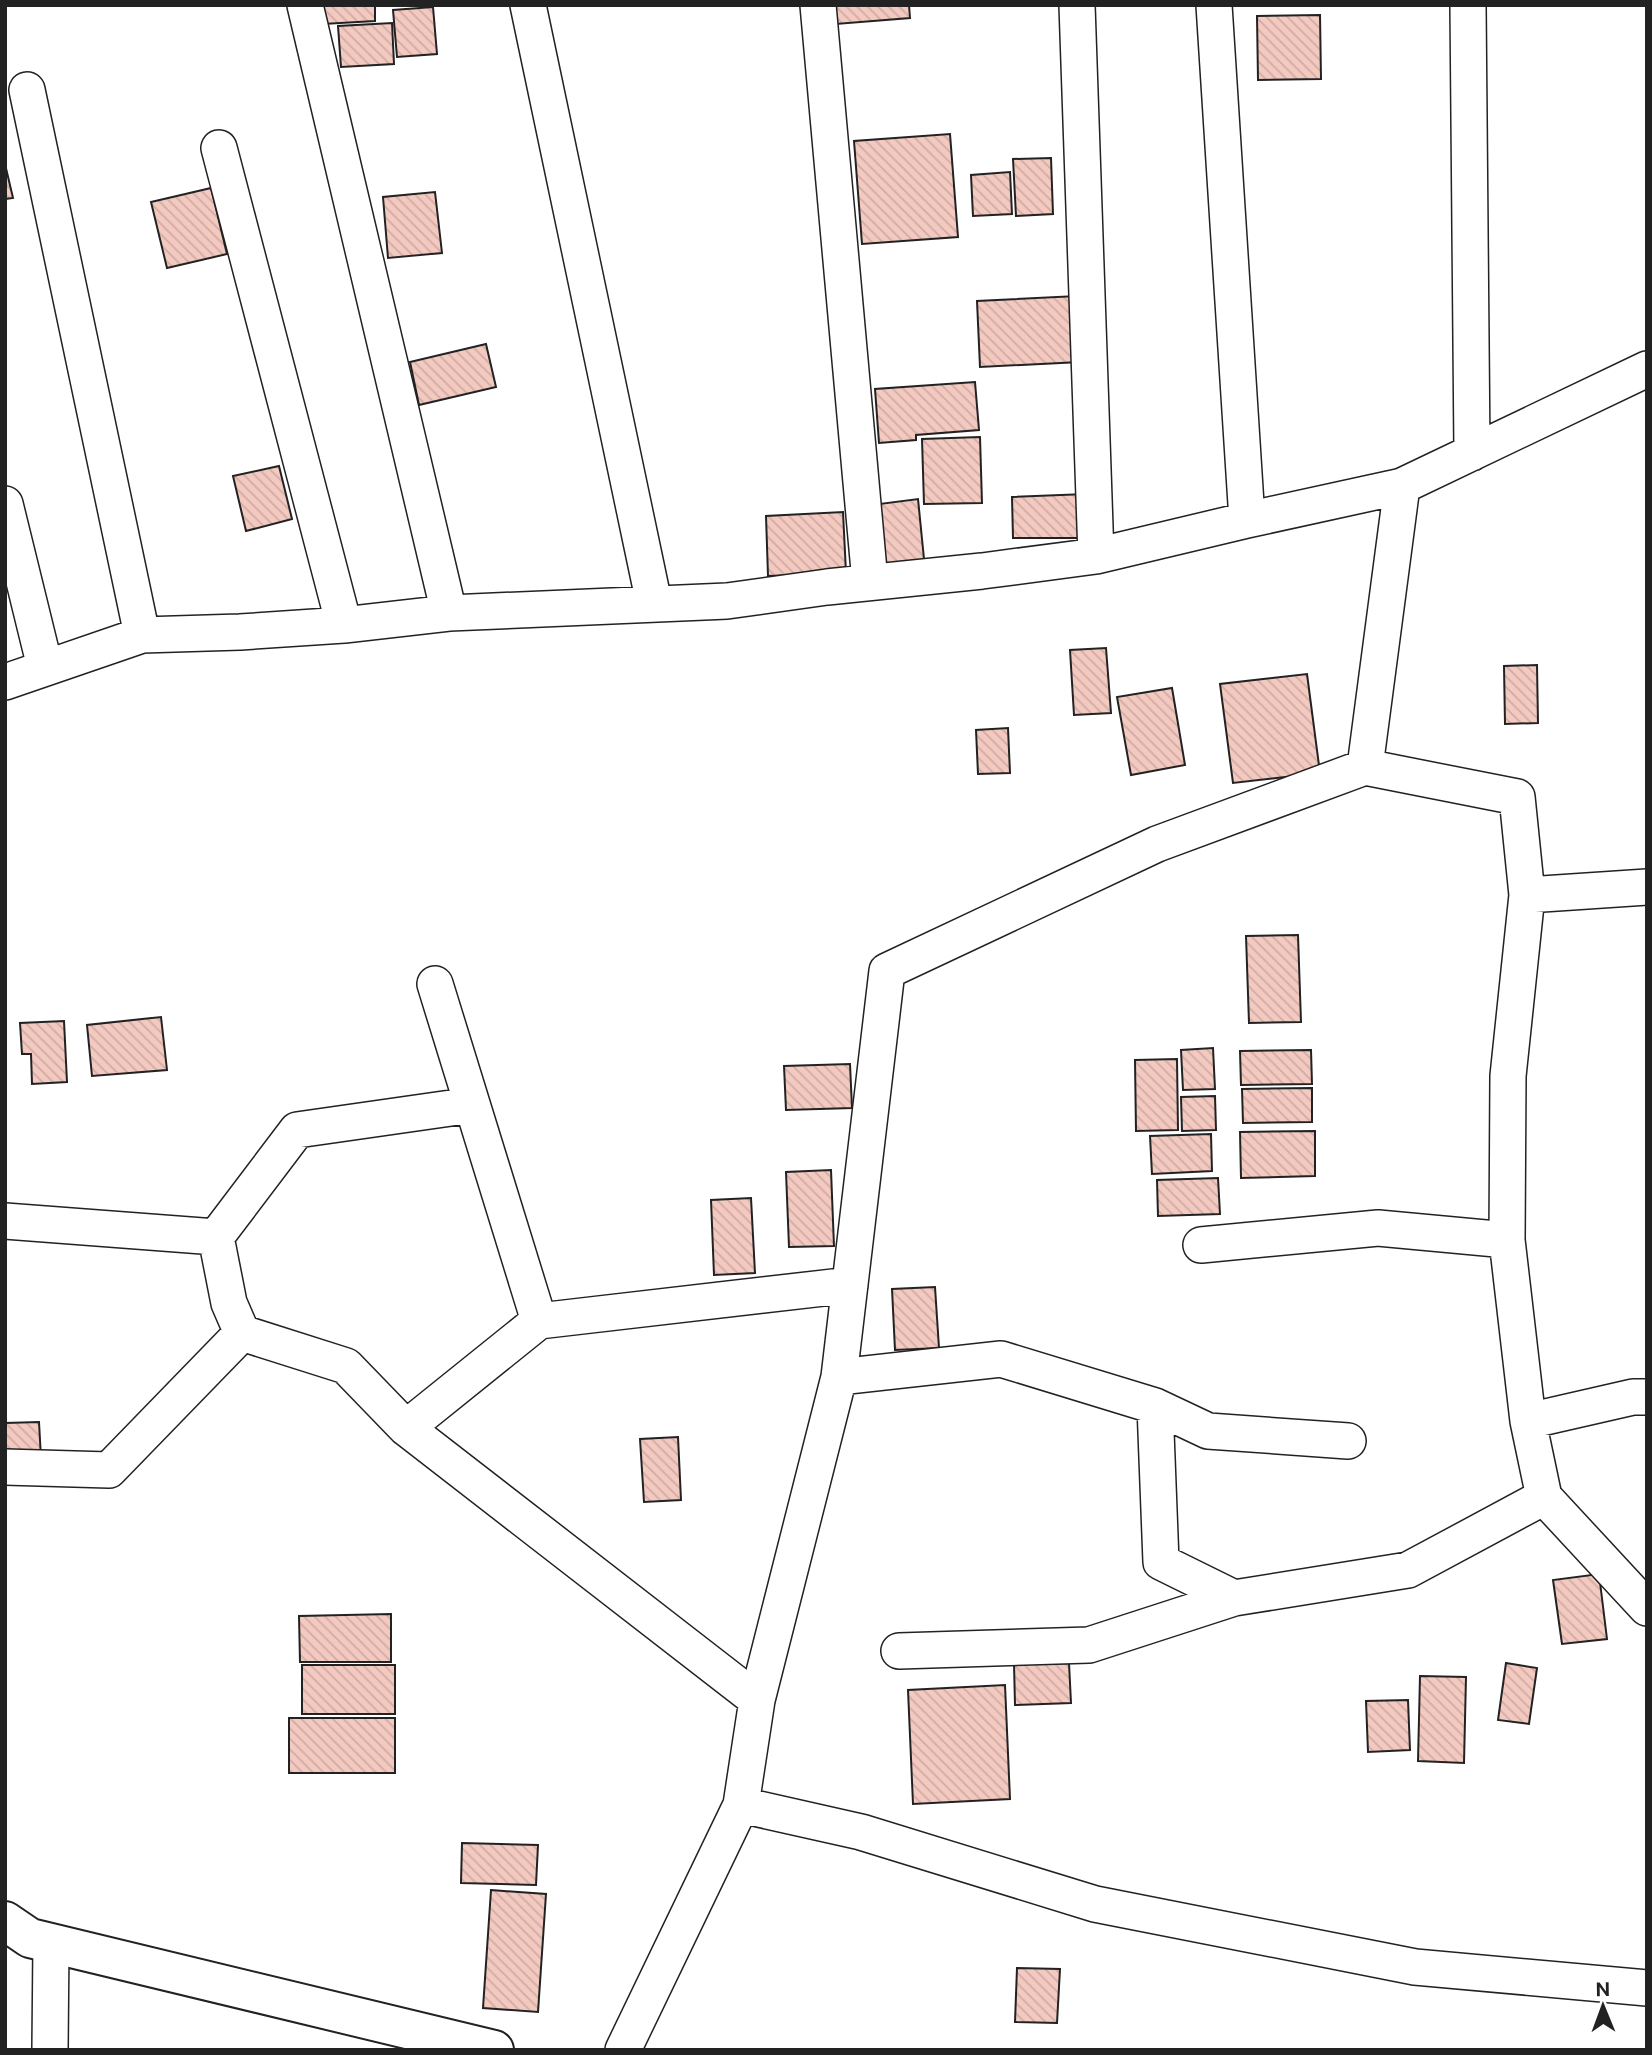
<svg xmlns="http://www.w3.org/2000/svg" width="1652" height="2055" font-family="'Public Sans',sans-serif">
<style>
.building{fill:url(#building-back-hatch);stroke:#222;stroke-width:2}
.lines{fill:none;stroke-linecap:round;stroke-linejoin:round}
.street-casing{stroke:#222;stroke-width:38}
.secondary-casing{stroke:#222;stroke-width:42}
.street{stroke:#fff;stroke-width:35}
.secondary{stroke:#fff;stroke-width:38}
</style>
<defs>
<pattern id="building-back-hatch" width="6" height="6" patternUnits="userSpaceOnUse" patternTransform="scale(1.75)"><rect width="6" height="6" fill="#f3c9c0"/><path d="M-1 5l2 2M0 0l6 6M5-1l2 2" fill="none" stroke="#d0aca5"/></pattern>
</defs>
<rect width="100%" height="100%" fill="#fff"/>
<path class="building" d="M322,5h53v16l-52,3z
M834,5h75l1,13 -74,6z
M433,7l4,47 -40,3 -4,-47z
M1320,15l1,64 -63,1 -1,-64z
M392,23l2,41 -53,3 -3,-41z
M950,134l8,103 -96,7 -8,-103z
M1051,158l2,56 -37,2 -3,-57z
M5,164l8,34 -8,1z
M1010,172l2,42 -39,2 -2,-41z
M211,188l16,66 -60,14 -16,-66z
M435,192l7,61 -54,5 -5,-61z
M1077,296l3,66 -100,5 -3,-66z
M486,344l10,43 -77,18 -9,-43z
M975,382l4,48 -63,5v5l-37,3 -4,-54z
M980,437l2,66 -58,1 -2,-65z
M279,466l13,53 -46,12 -13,-55z
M1086,494l4,44h-77l-1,-41z
M918,499l7,70 -43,1 -3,-66z
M843,512l3,61 -78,3 -2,-60z
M1106,648l5,65 -37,2 -4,-65z
M1537,665l1,58 -33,1 -1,-58z
M1307,674l13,99 -87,10 -13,-99z
M1172,688l13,77 -54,10 -14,-78z
M1008,728l2,45 -32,1 -2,-44z
M1298,935l3,87 -52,1 -3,-87z
M161,1017l6,53 -75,6 -5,-51z
M64,1021l3,61 -35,2 -1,-30h-9l-2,-31z
M1213,1048l2,41 -32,1 -2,-40z
M1311,1050l1,34 -71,1 -1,-34z
M1177,1059l1,71 -42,1 -1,-71z
M850,1064l2,44 -66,2 -2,-44z
M1312,1088v34l-69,1 -1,-34z
M1215,1096l1,34 -34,1 -1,-34z
M1315,1131v45l-74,2 -1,-46z
M1211,1134l1,37 -60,3 -2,-38z
M831,1170l3,76 -45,1 -3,-75z
M1218,1178l2,36 -62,2 -1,-36z
M751,1198l4,75 -41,2 -3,-75z
M935,1287l4,61 -44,2 -3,-61z
M39,1422l2,36 -36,1v-36z
M678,1437l3,63 -37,2 -4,-63z
M1599,1574l8,65 -45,5 -9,-64z
M391,1614v48h-91l-1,-46z
M1069,1663l2,40 -56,2 -1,-41z
M1506,1663l31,5 -8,56 -31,-4z
M302,1665h93v49h-93z
M1420,1676l46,1 -2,86 -46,-2z
M1005,1685l5,114 -97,5 -5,-114z
M1408,1700l2,50 -42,2 -2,-51z
M289,1718h106v55h-106z
M462,1843l76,2 -2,40 -75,-2z
M491,1890l55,4 -8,118 -55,-4z
M1017,1968l43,1 -3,54 -42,-1z"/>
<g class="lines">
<defs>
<path id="street" d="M305,5l144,608
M528,5l126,598
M818,5l52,577
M1077,5l19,551
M1214,5l33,515
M1468,5l4,448
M27,90l115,545
M219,148l125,477
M5,504l40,163
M5,682l137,-47 98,-3 104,-7 105,-12 278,-12 100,-14 155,-16 114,-15 151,-36 155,-34 245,-117
M1365,767l152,30 10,98 120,-8
M1527,895l-19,181 -1,164 21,181 105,-24h14
M435,984l104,337
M472,1105l-175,25 -81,107 13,66 13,30 104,33 60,62 351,272
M5,1221l211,16
M1201,1245l177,-17 129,12
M839,1377l162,-18 154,47 6,156 73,36 174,-28 136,-73 -16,-76
M1155,1406l53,25 140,10
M406,1428l133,-107 311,-36
M5,1467l104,3 133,-137
M1544,1497l103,111
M899,1651l190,-6 145,-47
M741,1805l120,27 234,72 320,63 232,21
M50,2050l1,-107
M623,2050l118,-245 16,-105 82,-323 48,-406 270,-127 208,-77 37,-281"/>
<path id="secondary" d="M5,1921l25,17 464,112"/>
</defs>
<use href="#street" class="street-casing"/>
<use href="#secondary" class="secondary-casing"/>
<use href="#street" class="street"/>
<use href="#secondary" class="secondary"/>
</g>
<rect width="1652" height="2055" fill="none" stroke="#222222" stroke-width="14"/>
<g transform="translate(1603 2006) rotate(359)" stroke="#ffffff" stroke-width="5" paint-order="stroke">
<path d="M0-5L12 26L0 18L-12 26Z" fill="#222222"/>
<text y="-10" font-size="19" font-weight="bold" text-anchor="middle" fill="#222222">N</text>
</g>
</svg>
